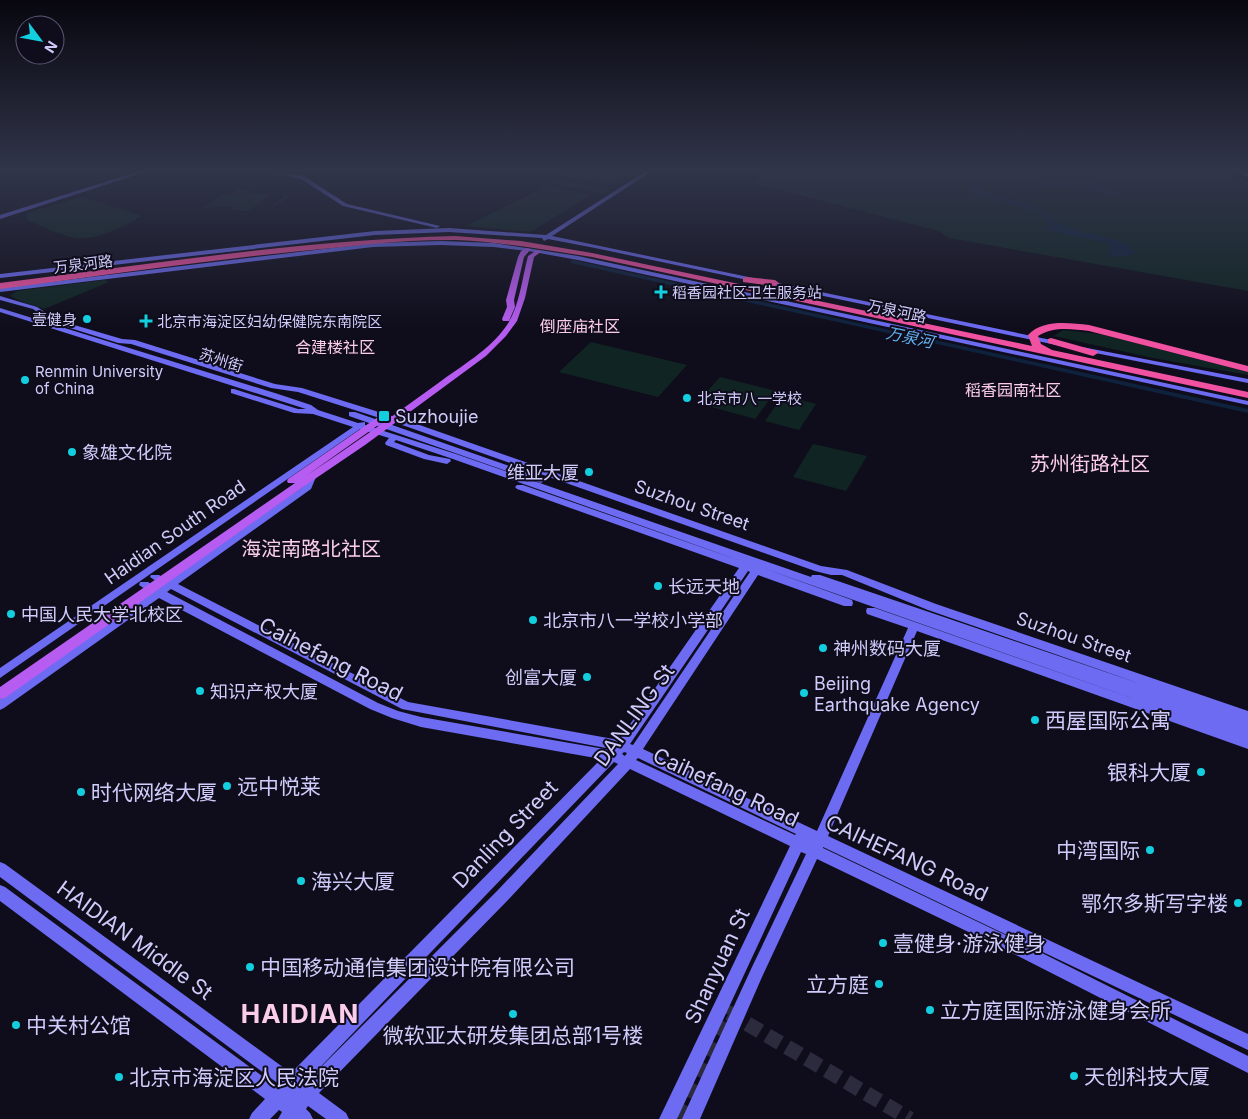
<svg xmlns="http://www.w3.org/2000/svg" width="1248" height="1119" font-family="Inter,'Noto Sans SC',sans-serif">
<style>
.green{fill:#102523}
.water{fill:#0f223d}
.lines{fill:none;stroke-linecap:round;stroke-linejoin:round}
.canal{fill:#0f223d;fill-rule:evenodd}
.river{fill:#0f223d;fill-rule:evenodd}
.secondary-tunnel{stroke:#2c2a3d;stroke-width:15;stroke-dasharray:15 8;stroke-linecap:butt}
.secondary{fill:#6c6bf2;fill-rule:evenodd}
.primary{fill:#b75cf1;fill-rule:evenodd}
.highway{fill:#f051a0;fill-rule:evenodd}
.poi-dot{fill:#13cedf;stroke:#0f0d1b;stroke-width:2}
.labels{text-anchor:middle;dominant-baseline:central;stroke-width:4;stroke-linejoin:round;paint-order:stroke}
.far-street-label{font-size:15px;fill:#d0cbfb;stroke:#0f0d1b}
.far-poi-label{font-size:15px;fill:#d0cbfb;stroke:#0f0d1b;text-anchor:start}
.far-quarter-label{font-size:16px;fill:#fbcdeb;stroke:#0f0d1b}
.far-water-label{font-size:16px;font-style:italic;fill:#62b2f1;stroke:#0f0d1b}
.poi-label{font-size:18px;fill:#d0cbfb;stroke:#0f0d1b;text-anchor:start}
.street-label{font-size:18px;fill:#d0cbfb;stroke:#0f0d1b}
.quarter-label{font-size:20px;fill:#fbcdeb;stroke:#0f0d1b}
.near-street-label{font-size:21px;fill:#d0cbfb;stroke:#0f0d1b}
.near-poi-label{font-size:21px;fill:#d0cbfb;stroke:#0f0d1b;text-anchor:start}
.near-district-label{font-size:26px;font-weight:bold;letter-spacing:1px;fill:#fbcdeb;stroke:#0f0d1b}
</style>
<rect width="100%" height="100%" fill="#0f0d1b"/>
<path class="green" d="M570,171h62l-22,14 -48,-9z
M767,171h451l30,11v109l-299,-53 -10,-7 -183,-47z
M561,179l50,10 -9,5 -51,-11z
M547,186l43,9 -59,37 -65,-6z
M238,189l12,1 -2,3 42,3 -22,15h-2l20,-15 -15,-1 -23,16 -18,-1 3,-4c-11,0 -19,3 -30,2l19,-13h7z
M82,197l60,19c-19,11 -50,27 -72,21 -14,-4 -28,-11 -41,-16l-3,-3 1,-5z
M105,280l4,2 -65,27 -19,-6 -15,-7 7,-5z
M1063,330l37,4 148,38v3l-95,-17 -99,-22z
M591,342l96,23 -29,32 -99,-25z
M720,377l56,14 -21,28 -58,-16z
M783,395l33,9 -17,26 -34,-9z
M813,444l54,12 -21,35 -53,-14z"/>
<path class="water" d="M994,171l104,2 4,1 -6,6 9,8 13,5 -2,1 -28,-3 -5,-5 -7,-2 -10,3h-10l-59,-11 -3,-2z
M1034,209l12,3 4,8 35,13 33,7 7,3 11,10c-5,2 -25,5 -29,4l4,-3 -1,-9 -2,-2 -67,-14 12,-4 -8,-5 -3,-8z"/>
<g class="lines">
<path class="canal" d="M573,260l675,149v4l-677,-150v-2z"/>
<path class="river" d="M992,173l7,2 -15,7 -6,7 61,18v4h-6l-63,-19 -1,-2 9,-12z"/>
<path class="secondary-tunnel" d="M680,1119l49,-106 181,106"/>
<path class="secondary" d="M140,171h8l-148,48v-4z
M270,171h9l26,6 42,27 93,22 -3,2 -94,-22 -42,-27z
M646,171h6l-100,65 509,106 4,2 -4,2 -466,-98 -47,-9 -4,2 -2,-3 -93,-6 -74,3 -375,43v-4l375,-43 74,-3 97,7z
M1234,171h7l7,3v3z
M441,241l53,2 84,13 670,145v4l-670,-145 -50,-9 -34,-4 -53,-2 -68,2 -373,45v-4l373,-45z
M0,296l37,11 11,7 1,1 -2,2 75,22 13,1 140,44 27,4 112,35 407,143 26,4 89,34 312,107v38l-331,-118 -89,205 420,198v16l-425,-203v1l197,94 228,114v17l-238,-121 -193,-93 -55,118 -62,142h-18l70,-152 54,-113 -5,-2 -124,267h-18l131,-273 -160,-77 -123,132 -188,192 27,20 3,6h-23l-18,-13 -2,3 4,4 3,6h-35l4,-7 -3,-2 -9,9h-21l3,-6 13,-14 -265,-198v-16l5,2 272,200 3,-2 -280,-208v-15l5,2 286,209 310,-314 -180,-32 -29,-9 -22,-9 -211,-111 -155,110 -4,2v-11l151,-106 -12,-8 1,-3h8l10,6 4,-3 -12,-8 1,-2h8l10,5 135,-94 5,-11 3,-1 4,3 -5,12 -133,95 230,118 211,38 120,-172 -222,-79 -2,-2 2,-2h6l221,77 -294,-104 -54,-18 -2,2 35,13 21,4 1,2 -4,3 -23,-5 -38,-14 -1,-2 4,-5 -29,-9 -360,249v-10l353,-241 -40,-13 -19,-1 -63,-20v-4h3l64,20h8l-306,-97v-4l278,86 33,11 7,5 40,13 7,-1v3l91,29 355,123 1,-2h8l321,109 -213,-74 -86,-35h-11l-16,-4 -407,-144 -110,-35 -27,-4 -140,-44 -13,-1 -83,-26v-2h7l-9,-6 -33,-9zM763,568l383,135 -271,-95h-8l-1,3 1,3 41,14 -91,203 -174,-82 115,-174 86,31h8l1,-3 -1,-3zM748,571l2,1 -117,173 -3,-1zM171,589l231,120 209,40 -1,1 -189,-33 -23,-6 -20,-8 -211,-111zM624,752l3,1 -2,3 -3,-2zM638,758l158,76 -1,1 -159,-75zM614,762l4,2 -121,127 -192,192z
M1082,347l166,32v4l-163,-32h-3z
M349,412h6l189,66 1,2 -4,3 -3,-1 -189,-66z"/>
<path class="primary" d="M526,248l5,1 -7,8 -10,43 1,7 -6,14h-6l-1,-2 5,-12 -1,-7 12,-43 3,-6z
M537,250l5,1 -8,6 -9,41 -8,23 -11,15 -20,20 -121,89 -62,42 -298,211 -5,1v-12l295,-204h-7l-1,-2 1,-2 90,-62h6v4l-78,55c45,-30 88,-61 131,-92 24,-18 53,-34 70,-59 13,-20 15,-47 21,-69z"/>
<path class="highway" d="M1244,171h4v2l-3,-1z
M455,236l66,5 71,12 440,93 -4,-11c15,-16 41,-12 61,-10l159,41v6l-159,-41c-17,-2 -36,-5 -51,5l3,8 11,6 196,42v6l-656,-141c-45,-7 -90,-15 -135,-17 -52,-1 -104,6 -156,11 -100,10 -201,25 -301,38v-6c151,-19 303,-43 455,-47z
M746,277l29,3 4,3 -4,3 -32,-4v-4z
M1051,338l46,13 1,2 -5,3 -45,-13v-4z"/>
</g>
<linearGradient id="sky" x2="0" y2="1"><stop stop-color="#08070f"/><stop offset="0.52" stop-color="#31354a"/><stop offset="1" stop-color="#31354a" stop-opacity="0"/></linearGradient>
<rect width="1248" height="328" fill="url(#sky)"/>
<g class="poi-dot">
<path d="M658.5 284.5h5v5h5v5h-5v5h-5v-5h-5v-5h5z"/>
<circle cx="87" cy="319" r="5"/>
<path d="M143.5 313.5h5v5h5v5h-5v5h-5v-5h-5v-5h5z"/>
<circle cx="25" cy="380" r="5"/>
<circle cx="687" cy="398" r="5"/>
<rect x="378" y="410" width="12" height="12" rx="2.5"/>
<circle cx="72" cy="452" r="5"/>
<circle cx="589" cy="472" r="5"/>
<circle cx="658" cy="586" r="5"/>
<circle cx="11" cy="614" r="5"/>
<circle cx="533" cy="620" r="5"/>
<circle cx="823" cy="648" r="5"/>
<circle cx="587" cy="677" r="5"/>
<circle cx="200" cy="691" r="5"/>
<circle cx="804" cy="693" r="5"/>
<circle cx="1035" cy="720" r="5"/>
<circle cx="1201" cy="772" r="5"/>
<circle cx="227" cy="786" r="5"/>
<circle cx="81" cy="792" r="5"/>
<circle cx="1150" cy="850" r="5"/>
<circle cx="301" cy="881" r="5"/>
<circle cx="1238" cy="903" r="5"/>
<circle cx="883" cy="943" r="5"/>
<circle cx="250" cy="967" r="5"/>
<circle cx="879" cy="984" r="5"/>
<circle cx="930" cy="1010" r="5"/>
<circle cx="513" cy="1014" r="5"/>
<circle cx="16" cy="1025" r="5"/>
<circle cx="1074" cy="1076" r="5"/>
<circle cx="119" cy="1077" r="5"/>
</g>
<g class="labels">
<g class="far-street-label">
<text transform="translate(83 264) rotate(-7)">万泉河路</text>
<text transform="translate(897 311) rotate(12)">万泉河路</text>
<text transform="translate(221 360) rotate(18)">苏州街</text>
</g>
<g class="far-poi-label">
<text x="672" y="292">稻香园社区卫生服务站</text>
<text x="77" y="319" text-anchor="end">壹健身</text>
<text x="157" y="321">北京市海淀区妇幼保健院东南院区</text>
<text x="35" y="371">Renmin University<tspan x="35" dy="17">of China</tspan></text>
<text x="697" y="398">北京市八一学校</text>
</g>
<g class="far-quarter-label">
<text x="580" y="326">倒座庙社区</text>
<text x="335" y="347">合建楼社区</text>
<text x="1013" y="390">稻香园南社区</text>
</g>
<g class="far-water-label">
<text transform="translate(910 337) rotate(12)">万泉河</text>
</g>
<g class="poi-label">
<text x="395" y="416">Suzhoujie</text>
<text x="82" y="452">象雄文化院</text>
<text x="579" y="472" text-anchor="end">维亚大厦</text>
<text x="668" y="586">长远天地</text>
<text x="21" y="614">中国人民大学北校区</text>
<text x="543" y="620">北京市八一学校小学部</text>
<text x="833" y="648">神州数码大厦</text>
<text x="577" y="677" text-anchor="end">创富大厦</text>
<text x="814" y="683">Beijing<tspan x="814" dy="21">Earthquake Agency</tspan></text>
<text x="210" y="691">知识产权大厦</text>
</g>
<g class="street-label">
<text transform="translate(692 505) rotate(19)">Suzhou Street</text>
<text transform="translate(175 532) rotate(-35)">Haidian South Road</text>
<text transform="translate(1074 637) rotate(19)">Suzhou Street</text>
</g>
<g class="quarter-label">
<text x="1090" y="464">苏州街路社区</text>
<text x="311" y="549">海淀南路北社区</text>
</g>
<g class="near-street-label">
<text transform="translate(331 659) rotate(27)">Caihefang Road</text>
<text transform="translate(634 715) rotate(-54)">DANLING St</text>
<text transform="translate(726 787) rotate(25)">Caihefang Road</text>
<text transform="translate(505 834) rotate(-46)">Danling Street</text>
<text transform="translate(907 858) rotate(25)">CAIHEFANG Road</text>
<text transform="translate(135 940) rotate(36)">HAIDIAN Middle St</text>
<text transform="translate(717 966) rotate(-65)">Shanyuan St</text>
</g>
<g class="near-poi-label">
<text x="1045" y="720">西屋国际公寓</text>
<text x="1191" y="772" text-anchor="end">银科大厦</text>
<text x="237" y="786">远中悦莱</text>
<text x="91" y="792">时代网络大厦</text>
<text x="1140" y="850" text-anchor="end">中湾国际</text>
<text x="311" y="881">海兴大厦</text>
<text x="1228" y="903" text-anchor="end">鄂尔多斯写字楼</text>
<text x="893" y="943">壹健身·游泳健身</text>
<text x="260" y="967">中国移动通信集团设计院有限公司</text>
<text x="869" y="984" text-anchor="end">立方庭</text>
<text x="940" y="1010">立方庭国际游泳健身会所</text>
<text x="26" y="1025">中关村公馆</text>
<text x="513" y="1035" text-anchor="middle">微软亚太研发集团总部1号楼</text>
<text x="1084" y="1076">天创科技大厦</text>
<text x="129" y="1077">北京市海淀区人民法院</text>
</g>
<g class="near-district-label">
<text x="300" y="1013">HAIDIAN</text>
</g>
</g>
<g transform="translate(40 40) rotate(122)"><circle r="24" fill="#0f0d1b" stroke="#5c5975"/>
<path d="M0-4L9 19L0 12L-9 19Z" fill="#13cedf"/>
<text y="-8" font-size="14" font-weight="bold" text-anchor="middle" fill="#d0cbfb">N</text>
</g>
</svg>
